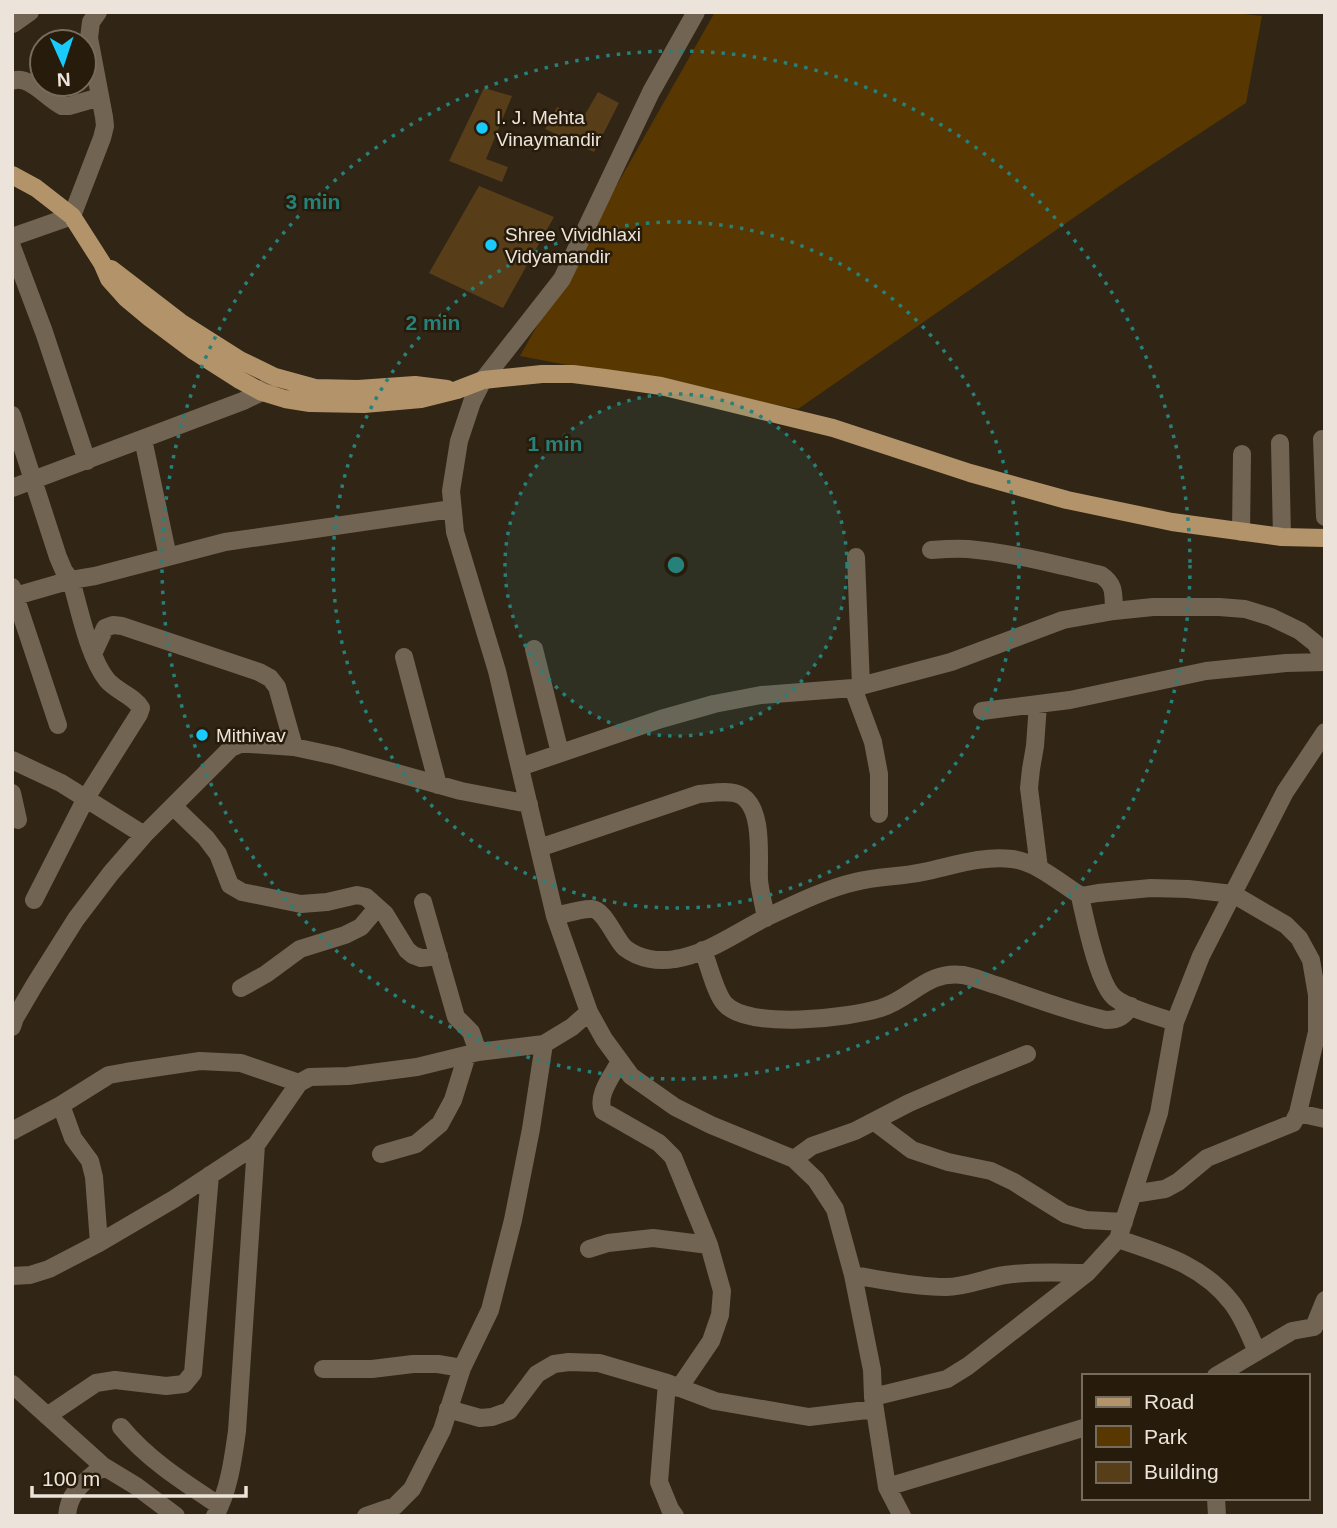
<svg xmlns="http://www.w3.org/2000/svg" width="1337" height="1528" font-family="Arial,sans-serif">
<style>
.green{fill:#583800}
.building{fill:#583e18}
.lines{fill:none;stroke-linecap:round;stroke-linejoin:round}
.minor{stroke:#726452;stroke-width:18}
.major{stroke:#b3946a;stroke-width:18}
.ring{fill:none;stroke:#258179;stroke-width:3.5;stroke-dasharray:3.5 7}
.poi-dot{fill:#19cafc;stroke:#271c0b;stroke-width:2.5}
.labels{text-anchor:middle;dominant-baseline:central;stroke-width:5;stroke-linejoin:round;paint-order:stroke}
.poi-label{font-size:19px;fill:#ece4da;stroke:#271c0b;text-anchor:start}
.centre{fill:#258179;stroke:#271c0b;stroke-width:3.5}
.ring-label{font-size:21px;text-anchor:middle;font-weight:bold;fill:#258179;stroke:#271c0b;stroke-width:5;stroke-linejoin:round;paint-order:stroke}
</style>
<rect width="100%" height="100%" fill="#312515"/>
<path class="green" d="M715,12h510l37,4 -16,87 -125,82 -323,224 -278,-53z"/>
<path class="building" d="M484,88l28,8 -26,63 22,8 -6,15 -53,-21z
M598,92l21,11 -25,49 -49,-23 12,-22 26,11z
M479,186l75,31 -51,91 -74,-35z"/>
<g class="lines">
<path class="minor" d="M696,12l-45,80 -89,187 -79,101 -11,22 -13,39 -8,50 4,41 42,139 58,245 34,96 15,27 27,37 44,31 36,18 83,34 22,21 19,29 18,66 19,95 1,27 14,90 15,29
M13,24l17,-12
M12,81c17,-7 35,18 50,25h7l31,-9
M12,237l60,-21 30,-78 3,-12 -1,-9 -15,-79 2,-16 7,-10
M12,247l32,85 43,129
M12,415l46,142 6,14 7,9c8,28 18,78 36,100 9,11 27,16 34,28l-2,6 -53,84 -52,102
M143,439l25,118
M1322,439l3,78
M1280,443l2,94
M12,488l231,-87 19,-9 8,-9
M1241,532l1,-78
M931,550c12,-1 25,-2 37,-1 45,4 90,16 133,26 15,10 12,20 13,36
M856,557l5,129
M12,587l46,138
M12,597l59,-17 24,-4 130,-34 227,-33
M534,649l26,104
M93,654l12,-26 8,-3 9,1 137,46 11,6 7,9 17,60
M404,657l34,128
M853,688l20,54 6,32v40
M1038,704l-3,42 -4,23 -2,19 10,80
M982,711l88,-11 136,-29 80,-8 39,-1
M12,760l49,23 83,52
M520,767l141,-48 53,-15 47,-9 92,-7 98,-26 112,-42 51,-9 39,-4h66l26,2 26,8 29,14 15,12 10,16
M12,793l6,27
M174,807l32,31 12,16 12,31 12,7 59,12 26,-2 30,-7 9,2 19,17 22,36 6,5 8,3 18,-2
M539,848l160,-54c13,-1 32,-5 43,2 22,14 16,63 17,84 1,12 5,25 7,38
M1081,896l17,-3 53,-5 37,1 45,5 53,31 13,13 12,22 6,35v37l-19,81 -5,10 -86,35 -29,24 -13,7 -32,5
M423,902l33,115 15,15 7,20
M555,916c10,-2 28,-8 37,-7 13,1 23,30 33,39 14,11 33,14 50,11 33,-5 62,-27 92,-42 28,-13 58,-28 88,-35 22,-6 46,-5 68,-10 29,-6 60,-17 89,-13 25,3 48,24 69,37v5c5,22 18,85 34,97 14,11 42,18 60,24
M703,950c5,13 13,45 22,54 23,26 125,14 156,4 30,-9 46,-38 82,-33 12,2 24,8 36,11 35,12 71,26 107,34 13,0 18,-4 25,-14
M241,988l25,-14 34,-25 45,-14 16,-8 16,-19
M12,1027l3,-9 20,-34 41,-65 35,-46 33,-38 87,-87 9,-4h10l44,3 42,9 125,35 68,13
M620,1061c-7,14 -24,34 -17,50l56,32 14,14 36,88 13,46 -2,24 -9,26 -32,47
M61,1105l12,33 17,23 4,16 5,66
M1298,1113l27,6
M875,1122l37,28 36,12 43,9 23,11 51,32 21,6 38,2
M12,1131l49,-26 48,-30 17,-3 74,-11 41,2 58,20
M381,1154l35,-10 24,-20 13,-24 14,-45
M794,1159l18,-13 43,-15 54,-28 58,-25 60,-24
M1118,1239c44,15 85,26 114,64 11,14 18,33 25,49
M589,1249l19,-6 45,-5 56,7
M853,1275c31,5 62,12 93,12 20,0 39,-9 59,-12 27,-4 54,-2 82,-2
M12,1276l18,-1 19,-6 50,-26 75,-44 82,-54 43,-62 11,-6 38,-1 69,-9 61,-15 66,-8
M1314,1327l11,-27
M323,1369h49l41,-5h25l24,4
M1216,1376l76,-45 22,-4
M667,1383l-8,99 11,27 5,7
M12,1384l91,82 33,20 40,30
M873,1397l74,-18 21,-13 119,-93 31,-34 41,-126 16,-91 26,-66 84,-164 40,-60
M448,1409l32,9 12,-1 17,-6 28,-37 17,-10 15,-2 30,1 68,20 48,18 94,16 66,-8
M47,1416l49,-33 19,-3 51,6 18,-2 9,-11 17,-198
M121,1427c27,33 64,56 99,79
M887,1487l196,-59
M1216,1498l1,18
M67,1516c2,-26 18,-34 36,-50
M215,1516c14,-25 18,-57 22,-85l19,-286
M366,1516l29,-10 17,-17 30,-59 20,-62 28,-58 23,-90 18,-91 13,-85 28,-17 17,-15"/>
<path class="major" d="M12,175l24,13 36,28 30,47 7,16 17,19 24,20 44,33 44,28 24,13 23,7 25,4 54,1 57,-5 36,-9 26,-10 59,-6h31l32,4 56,8 172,42 137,45 97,27 105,22 110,15 43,1
M111,269l69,53 60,38 35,17 40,11 43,1 57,-4 32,4"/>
</g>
<circle cx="676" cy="565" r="171" fill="#258179" fill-opacity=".12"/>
<g class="ring">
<circle cx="676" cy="565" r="171"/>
<circle cx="676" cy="565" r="343"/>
<circle cx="676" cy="565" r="514"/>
</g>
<g class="poi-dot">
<circle cx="482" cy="128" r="7"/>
<circle cx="491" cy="245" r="7"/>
<circle cx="202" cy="735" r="7"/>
</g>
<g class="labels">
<g class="poi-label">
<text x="496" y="117">I. J. Mehta<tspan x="496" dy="22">Vinaymandir</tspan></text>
<text x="505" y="234">Shree Vividhlaxi<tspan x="505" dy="22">Vidyamandir</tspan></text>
<text x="216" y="735">Mithivav</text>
</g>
</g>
<circle cx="676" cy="565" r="10" class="centre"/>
<g class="ring-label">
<text x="313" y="209">3 min</text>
<text x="433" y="330">2 min</text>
<text x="555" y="451">1 min</text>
</g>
<rect width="1337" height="1528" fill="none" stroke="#ece4da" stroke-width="28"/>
<rect x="1082" y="1374" width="228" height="126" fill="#271c0b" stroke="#766c5e" stroke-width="2"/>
<rect x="1096" y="1397" width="35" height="10" fill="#b3946a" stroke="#766c5e" stroke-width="2"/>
<text x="1144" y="1409" font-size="21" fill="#ece4da">Road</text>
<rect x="1096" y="1426" width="35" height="21" fill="#583800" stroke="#766c5e" stroke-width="2"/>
<text x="1144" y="1444" font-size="21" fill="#ece4da">Park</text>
<rect x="1096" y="1462" width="35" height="21" fill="#583e18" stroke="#766c5e" stroke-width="2"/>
<text x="1144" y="1479" font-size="21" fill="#ece4da">Building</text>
<g transform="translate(63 63) rotate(177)"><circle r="33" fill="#271c0b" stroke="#766c5e" stroke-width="2"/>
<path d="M0-5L12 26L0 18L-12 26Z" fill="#19cafc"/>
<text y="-10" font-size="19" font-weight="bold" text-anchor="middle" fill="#ece4da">N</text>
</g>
<path d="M32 1486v10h214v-10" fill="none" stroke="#ece4da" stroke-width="3.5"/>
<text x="42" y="1486" font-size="21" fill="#ece4da" stroke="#271c0b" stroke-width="5" paint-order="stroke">100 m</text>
</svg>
